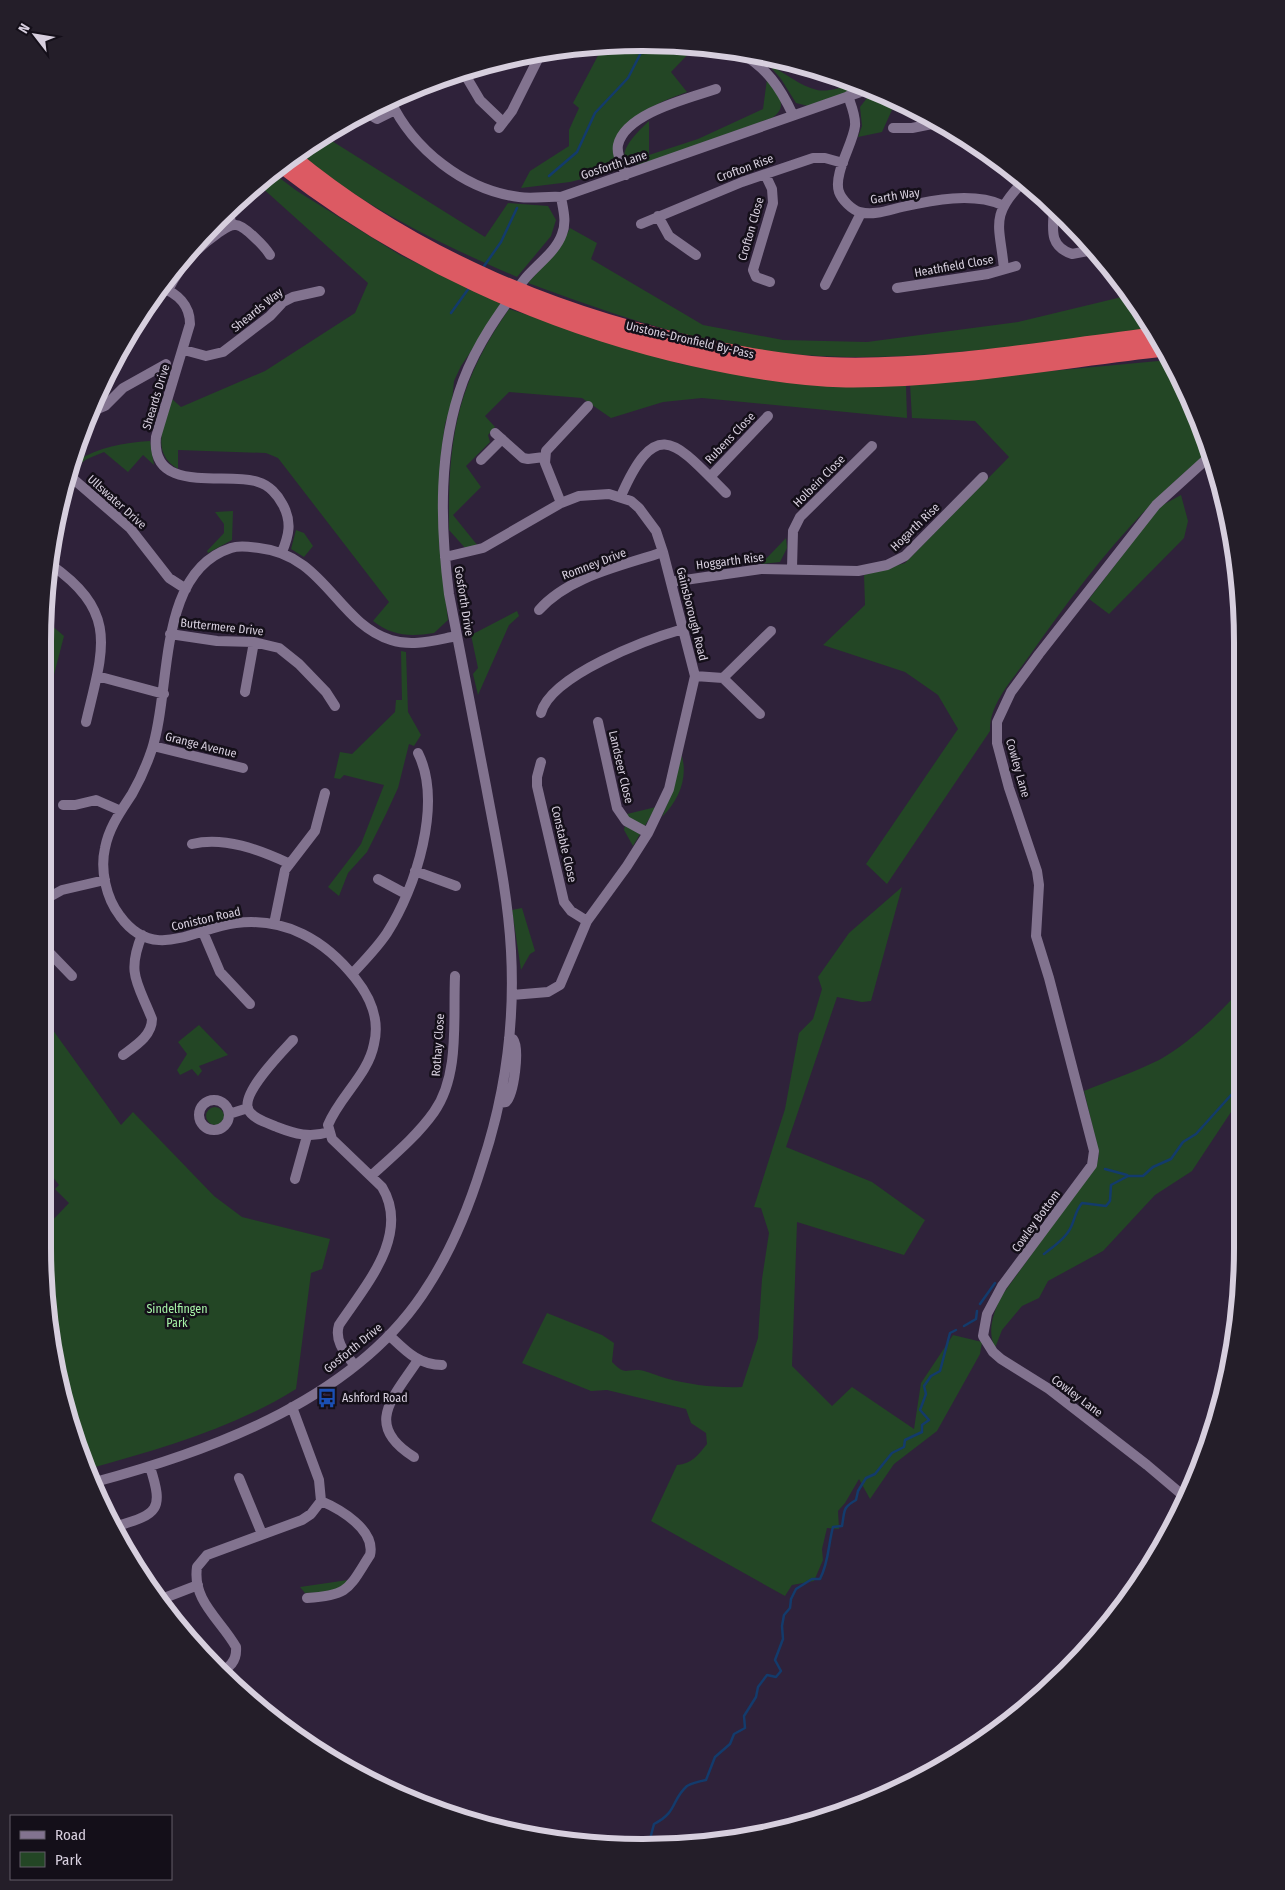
<svg xmlns="http://www.w3.org/2000/svg" width="1285" height="1890" font-family="'Fira Sans Condensed',sans-serif">
<style>
.green{fill:#234625}
.lines{fill:none;stroke-linecap:round;stroke-linejoin:round}
.stream{stroke:#133b6c;stroke-width:2.5}
.minor{stroke:#82738f;stroke-width:10}
.highway{stroke:#dc5a63;stroke-width:15}
.labels{text-anchor:middle;dominant-baseline:central;stroke-width:5;stroke-linejoin:round;paint-order:stroke}
.street-label{font-size:12px;fill:#d7cfde;stroke:#140f19}
.park-label{font-size:12px;fill:#a6f2a7;stroke:#140f19}
.poi-label{font-size:12px;fill:#d7cfde;stroke:#140f19;text-anchor:start}
.rim{fill:none;stroke:#d7cfde;stroke-width:6}
</style>
<rect width="100%" height="100%" fill="#2f223a"/>
<path class="green" d="M642,43l52,5 -23,24 16,20c-17,6 -56,21 -63,39 -3,11 -3,25 -5,36l-5,4 -44,11 -49,6 9,-17 39,-25v-16l10,-22 -6,-5 30,-57z
M768,64c16,8 32,22 49,26 14,3 30,-7 42,-1l-51,17 -12,-3 -15,-24z
M767,79c10,14 23,27 5,39l-132,47c-35,-2 -2,-34 9,-44v34l49,-16 65,-30z
M881,93l15,8 -14,31 -24,5 4,-11 -2,-19 7,-9z
M324,136l161,101 23,-34 40,3 8,14 -5,16 -34,41c-72,-31 -159,-72 -218,-125z
M273,173l24,18 103,64 103,49 -42,62 -7,15 -2,21 -7,22 -5,38 -1,81 9,77 -14,13c-24,4 -42,3 -61,-12l16,-19 -111,-144 -12,-5 -88,-3v19c-29,-17 -13,-45 -6,-70l9,8 84,-36 90,-58 13,-30 -109,-98z
M570,228l27,15 -6,16 112,66 80,15 84,2 151,-20 112,-27 11,14 11,20c-115,13 -231,35 -347,26 -95,-7 -188,-39 -277,-72l33,-37z
M509,309l172,55 69,13 156,9 1,32 -205,-20 -39,4 -52,16 -29,-20 -73,-6 -24,24 10,11 -7,8 2,7 -24,24 15,21 -28,28 25,31 -12,3 -17,-19c-1,-91 7,-145 60,-221z
M1169,360l28,53 12,39c-72,57 -127,129 -179,203 -16,23 -41,48 -40,76l-103,153 -21,-20 92,-135 -20,-34 -33,-23 -82,-27 42,-40 -1,-30 41,-12 104,-106 -34,-36 -63,-3 -2,-34z
M150,441l4,24 -11,-10 -15,17 -24,-20 -17,7 -14,10 3,-8c24,-14 46,-18 74,-20z
M1181,495l7,26 -4,17 -75,76 -20,-15 70,-92z
M233,511l-1,29 -24,13 -1,-2 17,-18v-9l-9,-12z
M296,530l8,3 9,13 -9,11 -13,-8z
M786,538l1,10 -7,14 -19,2z
M517,611l2,5 -10,9 -31,70 -5,-21 5,-6 -7,-33z
M45,620l19,16 -21,81v-74z
M401,651l5,1 2,60 13,23 -7,11 -5,-2 -11,44 -12,26 -19,38 -19,21 -9,23 -11,-9 33,-43 23,-59 -40,-10 -4,4 -6,-1 6,-26 12,2 43,-42 1,-12h6z
M681,753c8,24 -2,47 -19,64l8,-20z
M656,807l-23,39 -9,-16 3,-16z
M902,887l-31,114 -9,1 -25,-5 -51,150 86,35 53,38 -21,35 -107,-33 -5,144 40,40 20,-19 62,42 7,-46 32,-48 29,7 -2,12 -43,77 -43,33 -24,35 -11,-20 -14,24 -7,8 1,18 -12,-1 -5,21 1,11 -9,21 -22,4 -7,11 -134,-75 26,-56c15,-1 21,-10 30,-21l-1,-11 -15,-10 -5,-14 -79,-19 -16,1 -69,-28 25,-50 55,22 12,8 -2,19c14,14 13,7 27,8 9,1 18,6 26,8 25,7 52,10 77,9l16,-49 4,-59 7,-46 -8,-25 -7,-1 31,-98 14,-76 14,-14 9,-30 -4,-12 31,-44z
M522,908l13,43 -5,3 -9,16 -9,-60z
M1242,987v115l-11,10 -39,59 -37,24 -52,56 -55,30 -9,17 -17,8 -20,24 -7,18c-8,-18 -2,-32 5,-50l97,-134 2,-11 -15,-62c24,-10 51,-19 75,-31 28,-15 63,-48 83,-73z
M45,1019l76,106 12,-13 81,84 28,21 88,22 -8,30 -11,4 -15,116c-64,40 -136,60 -208,80l-14,-29 -26,-111 10,-4 -10,-22 -1,-77 22,-23 -14,-14 4,-4 -13,-17z
M199,1025l29,30 -29,11 3,5 -4,5 -6,-7 -12,6 -3,-5 10,-16 -9,-12z
M206 1116a9 9 0 1 1 18 0a9 9 0 1 1-18 0Z
M348,1580c-7,14 -29,12 -43,13l-5,-6z"/>
<g class="lines">
<path class="stream" d="M549,176l28,-24 18,-39 33,-35 18,-35
M482,269l19,-27 16,-34
M451,313l18,-25
M1238,1090l4,-3
M1105,1169l22,6
M1044,1254c9,-7 21,-15 26,-25 5,-9 5,-18 12,-26l24,3 4,-5 1,-16 17,-9h15l10,-9 18,-8 12,-17 13,-8 36,-40
M980,1304l15,-21
M964,1326l12,-7 1,-8
M649,1843l5,-19c24,-12 17,-24 33,-38 5,-3 14,-5 19,-6l9,-23 15,-13 4,-10 11,-6 -1,-12 12,-19 2,-10 9,-12 9,2 5,-6 -6,-11 8,-21 -1,-13 2,-11 6,-7 1,-9 5,-10 16,-10h8c9,-17 8,-34 13,-52l9,-1c3,-16 0,-18 14,-26l2,-9 8,-13 9,-4 17,-21 12,-6 1,-7 17,-8v-7l7,-5 -9,-10 6,-16 -2,-8 7,-10 9,-5 10,-38 6,-3"/>
<path class="minor" d="M739,52c28,16 41,35 54,63
M464,73l16,27 23,22
M848,96c3,9 8,20 7,30 -2,18 -22,48 -16,66 3,8 13,18 21,20 13,4 29,-2 42,-5 31,-7 71,-15 100,-2
M390,100c23,49 74,90 129,97 14,2 28,-1 42,0l311,-109
M367,113l10,6 18,-9
M499,128l13,-17 29,-58
M893,128h19l25,-5
M765,174l7,15 1,14 -20,67 3,7 14,5
M626,175c-3,-9 -10,-20 -8,-30 7,-32 72,-47 98,-56
M1054,208c-1,20 -6,38 18,46l21,-4
M228,212l4,13
M658,216l11,20 27,19
M641,224l101,-42 71,-24h12l18,5
M1004,269c-4,-43 -15,-53 19,-87
M825,285l36,-72
M160,287c17,6 30,18 30,37l-34,113c-6,59 72,34 102,45 11,3 20,13 25,23 9,17 6,30 -1,47
M897,288l91,-14 28,-8
M168,290c12,-24 28,-42 50,-57 5,-3 11,-9 18,-8 8,0 29,22 34,30
M184,350l22,6 17,-4 47,-36 13,-14 10,-5 27,-6
M93,411l12,-5 18,-18 43,-24
M495,433l28,25 5,1 16,-2
M481,460l21,-21
M71,477l59,51 39,50 17,11
M710,477l58,-61
M621,496c36,-82 55,-53 105,-3
M561,503l-16,-40 1,-12 42,-45
M445,557l38,-9 78,-45 18,-7 30,-2 22,7 8,7 17,23 7,21 32,124 -26,113 -21,44 -21,33 -40,55 -27,64 -12,7 -36,3
M50,564c70,49 53,85 36,158
M792,568l1,-37 7,-14 72,-71
M671,582l90,-13 97,2 29,-6 18,-9 78,-79
M539,610c30,-34 83,-44 124,-58
M170,634l47,7 37,1 25,6 20,16 27,28 9,14
M97,676l67,18
M695,676l28,2 37,36
M723,678l48,-47
M245,692l9,-50
M541,713c10,-38 107,-74 142,-84
M598,722l19,86 9,13 22,12
M153,746l90,22
M541,762l-4,15v9l27,116 7,9 16,10
M63,805h12l21,-5 25,11
M192,844c32,-8 68,6 96,19
M415,871l41,15
M378,879l28,15
M44,900l18,-10 43,-10
M274,924l11,-54 30,-39 10,-38
M203,932l17,40 30,32
M45,948l27,28
M352,974c12,-13 25,-26 35,-41 29,-45 56,-130 31,-180
M293,1040c-11,12 -51,52 -45,69 4,10 20,14 29,18 18,7 33,11 52,5
M123,1055c12,-9 29,-19 29,-36 -14,-36 -26,-45 -10,-84
M199 1115a15 15 0 1 1 30 0a15 15 0 1 1-30 0Z
M499,1103l7,-1c8,-8 14,-54 7,-63l-4,-1
M229,1114l19,-6
M371,1176c22,-20 46,-40 63,-64 26,-37 19,-92 21,-136
M295,1179l12,-43
M389,1335c16,15 29,30 53,30
M355,1366c-10,-13 -21,-25 -16,-41 26,-39 72,-90 43,-138l-50,-48 -4,-14c12,-29 40,-50 46,-81 6,-25 -3,-46 -19,-66 -30,-38 -70,-61 -119,-55 -42,5 -82,40 -116,-7 -14,-18 -20,-46 -15,-68 4,-21 16,-37 27,-54 8,-14 15,-30 20,-45 20,-60 4,-177 79,-201 9,-3 19,-1 28,0 66,7 78,75 132,92 22,7 44,0 66,-4
M414,1457c-51,-32 -21,-59 4,-97
M239,1478l23,56
M95,1482c120,-32 264,-85 333,-196 24,-37 41,-79 54,-121 23,-69 33,-142 29,-214 -3,-56 -15,-111 -25,-165 -12,-64 -25,-128 -37,-192 -9,-70 -11,-146 14,-213 14,-37 37,-70 61,-101 11,-14 32,-28 38,-46 5,-12 1,-25 -1,-37
M1186,1498l-39,-33 -98,-76 -48,-30 -8,-7 -10,-16 4,-22 15,-28 90,-121 2,-14 -45,-173 -13,-42 3,-51 -2,-14 -28,-83 -12,-45v-21l14,-30 28,-38 117,-149 54,-49
M117,1526c41,-12 47,-16 33,-59
M307,1598c43,-3 41,-9 63,-43 6,-25 -30,-46 -49,-54
M159,1600l39,-15
M218,1672c13,-4 19,-12 18,-25 -15,-27 -44,-46 -39,-80l10,-12 95,-35 9,-6 10,-13 -2,-21 -27,-73"/>
<path class="highway" d="M293,157c121,100 272,162 425,192 41,8 81,15 123,16 105,2 210,-18 314,-30
M282,166c121,94 262,159 412,193 50,11 101,20 152,21 106,1 212,-19 317,-31"/>
</g>
<defs>
<symbol id="bus-bare" viewBox="-9 -9 18 18"><path d="M-5-6H5V4H4V6H2V4H-2V6H-4V4H-5ZM-3.5-4V0h7V-4ZM-3.5 1.2v1.5H-2V1.2ZM2 1.2v1.5H3.5V1.2Z" fill="#1a4fb4" stroke="#140f19" stroke-width="2.5" paint-order="stroke"/></symbol>
</defs>
<g fill-rule="evenodd">
<use href="#bus-bare" x="313" y="1384" width="28" height="28"/>
</g>
<g class="labels">
<g class="street-label">
<text transform="translate(614 165) rotate(-18)">Gosforth Lane</text>
<text transform="translate(745 168) rotate(-20)">Crofton Rise</text>
<text transform="translate(895 196) rotate(-9)">Garth Way</text>
<text transform="translate(751 229) rotate(-74)">Crofton Close</text>
<text transform="translate(954 266) rotate(-10)">Heathfield Close</text>
<text transform="translate(257 310) rotate(-39)">Sheards Way</text>
<text transform="translate(690 340) rotate(13)">Unstone-Dronfield By-Pass</text>
<text transform="translate(156 397) rotate(-73)">Sheards Drive</text>
<text transform="translate(730 438) rotate(-46)">Rubens Close</text>
<text transform="translate(819 481) rotate(-45)">Holbein Close</text>
<text transform="translate(117 502) rotate(42)">Ullswater Drive</text>
<text transform="translate(915 527) rotate(-44)">Hogarth Rise</text>
<text transform="translate(730 561) rotate(-7)">Hoggarth Rise</text>
<text transform="translate(594 564) rotate(-21)">Romney Drive</text>
<text transform="translate(464 601) rotate(81)">Gosforth Drive</text>
<text transform="translate(692 614) rotate(76)">Gainsborough Road</text>
<text transform="translate(222 627) rotate(6)">Buttermere Drive</text>
<text transform="translate(201 745) rotate(14)">Grange Avenue</text>
<text transform="translate(621 767) rotate(77)">Landseer Close</text>
<text transform="translate(1018 768) rotate(74)">Cowley Lane</text>
<text transform="translate(564 844) rotate(77)">Constable Close</text>
<text transform="translate(206 919) rotate(-13)">Coniston Road</text>
<text transform="translate(438 1045) rotate(-86)">Rothay Close</text>
<text transform="translate(1036 1221) rotate(-54)">Cowley Bottom</text>
<text transform="translate(353 1348) rotate(-39)">Gosforth Drive</text>
<text transform="translate(1077 1396) rotate(37)">Cowley Lane</text>
</g>
<g class="park-label">
<text x="177" y="1309">Sindelfingen<tspan x="177" dy="14">Park</tspan></text>
</g>
<g class="poi-label">
<text x="342" y="1398">Ashford Road</text>
</g>
</g>
<path d="M0 0H1285V1890H0ZM642 51H643A591 591 0 0 1 1234 642V1248A591 591 0 0 1 643 1839H642A591 591 0 0 1 51 1248V642A591 591 0 0 1 642 51Z" fill="#241e29" fill-rule="evenodd"/>
<path class="rim" d="M642 51H643A591 591 0 0 1 1234 642V1248A591 591 0 0 1 643 1839H642A591 591 0 0 1 51 1248V642A591 591 0 0 1 642 51Z"/>
<rect x="10" y="1815" width="162" height="65" fill="#140f19" stroke="#625c68"/>
<rect x="20" y="1831" width="25" height="8" fill="#82738f" stroke="#625c68"/>
<text x="55" y="1840" font-size="15" fill="#d7cfde">Road</text>
<rect x="20" y="1852" width="25" height="15" fill="#234625" stroke="#625c68"/>
<text x="55" y="1865" font-size="15" fill="#d7cfde">Park</text>
<g transform="translate(35 35) rotate(301)" stroke="#140f19" stroke-width="4" paint-order="stroke">
<path d="M0-4L9 19L0 12L-9 19Z" fill="#d7cfde"/>
<text y="-8" font-size="14" font-weight="bold" text-anchor="middle" fill="#d7cfde">N</text>
</g>
</svg>
